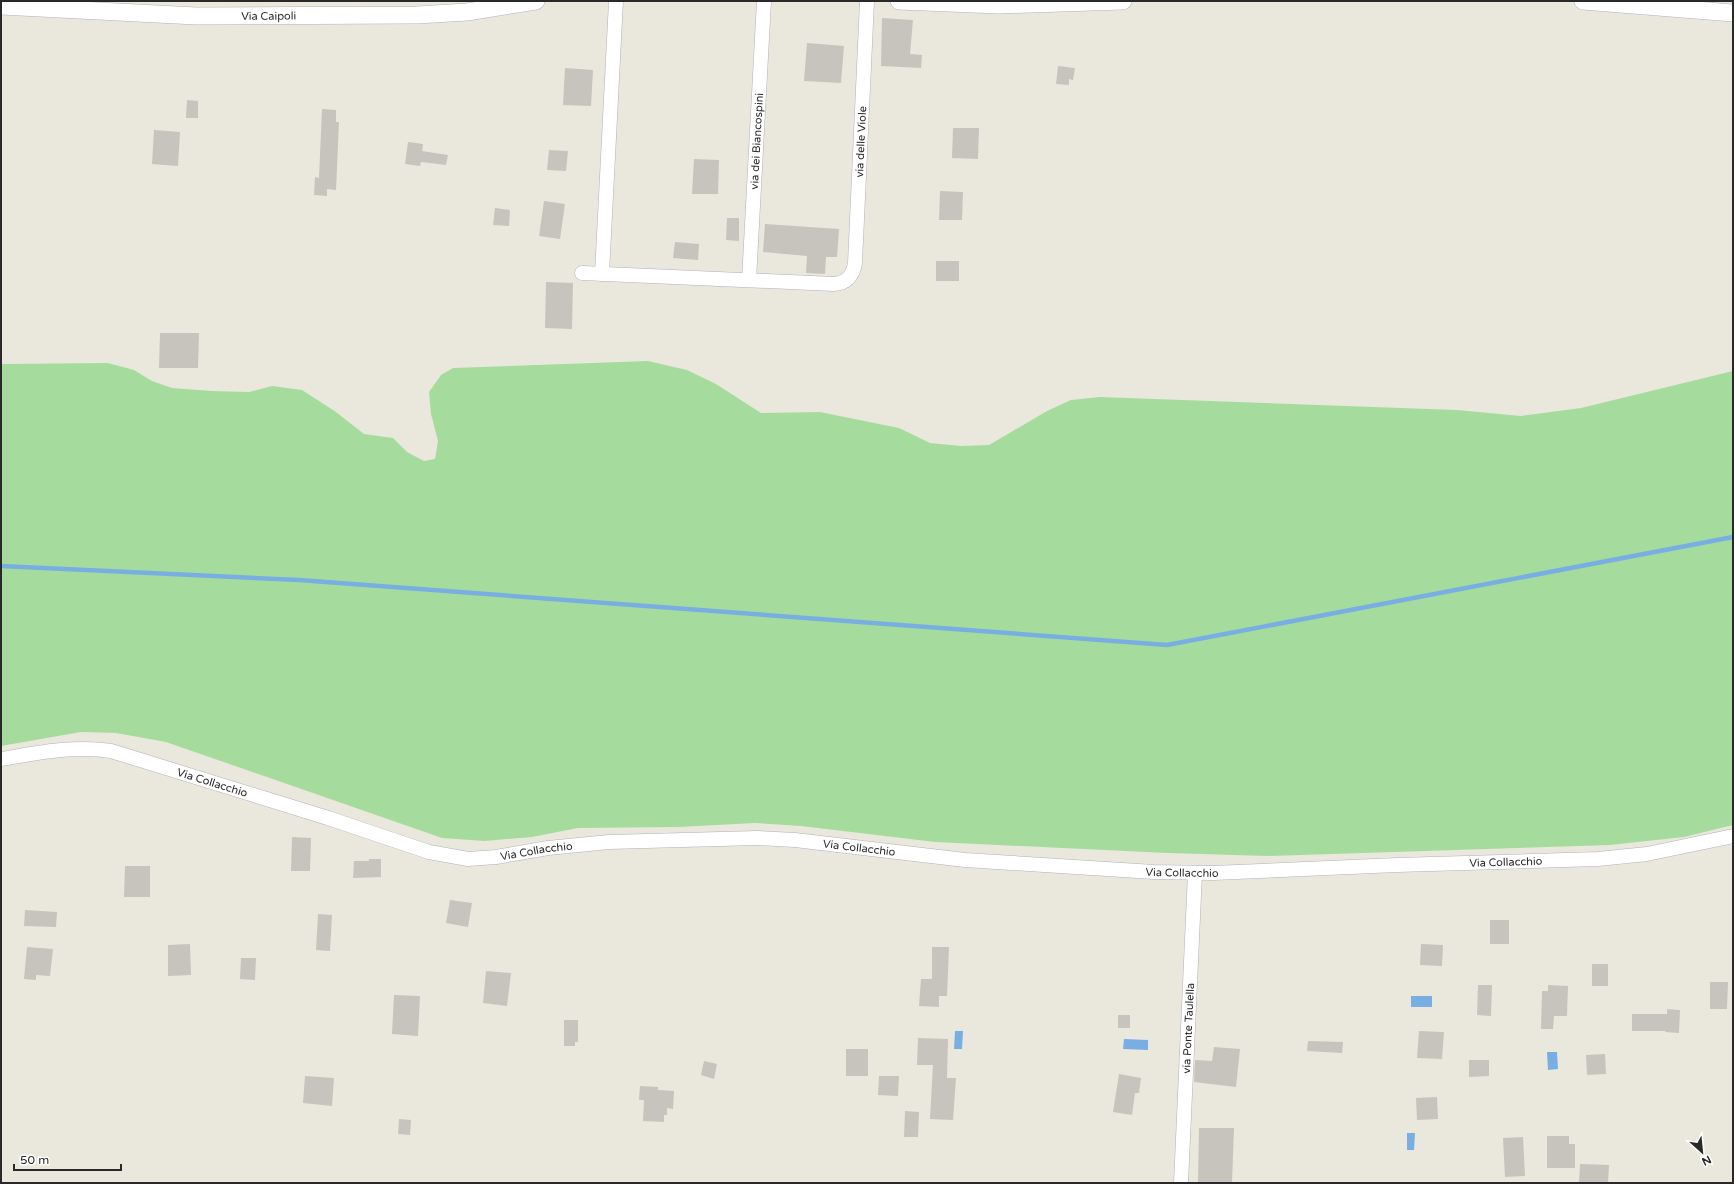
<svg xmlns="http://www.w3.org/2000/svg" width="1734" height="1184" font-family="'Varela Round',sans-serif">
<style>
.green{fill:#a5dc9e}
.water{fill:#79aee2}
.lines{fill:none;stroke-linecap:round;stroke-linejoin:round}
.stream{stroke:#79aee2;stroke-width:4.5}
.building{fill:#c6c4bc}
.minor-casing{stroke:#b1b0bc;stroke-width:15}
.tertiary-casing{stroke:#b1b0bc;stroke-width:18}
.minor{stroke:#fff;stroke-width:14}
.tertiary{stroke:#fff;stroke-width:17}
.labels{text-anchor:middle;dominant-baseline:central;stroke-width:4;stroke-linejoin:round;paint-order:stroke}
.street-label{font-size:11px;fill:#292929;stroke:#fff}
</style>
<rect width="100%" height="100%" fill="#eae8dd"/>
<path class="green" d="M648,361l39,9 29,14 45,29 59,-1 79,16 31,15 31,3 28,-1 58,-34 24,-11 29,-3 357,13 64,6 60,-8 152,-37v454l-49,12 -74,8 -342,11 -101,-3 -232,-11 -134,-16 -46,-3 -76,4 -101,1 -46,9 -47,4 -43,-3 -276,-96 -50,-9 -35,-1 -80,14v-382l107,-1 26,7 18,11 20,7 40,3 37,1 23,-6 30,4 34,22 28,22 29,4 14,14 17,9 11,-2 3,-18 -7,-27 -2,-22 12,-17 12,-7z"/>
<path class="water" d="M1411,996h21v11h-21z
M955,1031h8l-1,18h-8z
M1124,1039l24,1v10l-25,-1z
M1547,1052h10l1,17 -10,1z
M1407,1133h8l-1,17h-7z"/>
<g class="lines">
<path class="stream" d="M1,566l298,14 868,65 566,-108"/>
</g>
<path class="building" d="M882,18l31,2 -3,34 12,1 -1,13 -40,-2z
M807,43l37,3 -3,37 -37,-2z
M1058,66l17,2 -2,12 -4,-1v6l-13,-1z
M565,68l28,2 -2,36 -28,-1z
M187,100l11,1v17h-12z
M322,109l14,1v12h3l-3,68 -9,-1v7l-13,-1 1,-18 4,1z
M953,128h26l-1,31 -26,-1z
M154,130l26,2 -2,34 -26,-2z
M408,142l15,2 -1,7 26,4 -2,10 -25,-3 -1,4 -15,-2z
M549,150l19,1 -2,20 -19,-1z
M694,159l25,1 -1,34h-26z
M940,191l23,1 -1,28h-23z
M544,201l21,3 -5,35 -21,-3z
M495,208l15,2 -1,16 -16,-1z
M727,218h12v23l-13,-1z
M765,224l74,5 -2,28h-11l-1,17 -19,-1 1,-17 -44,-4z
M675,242l24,2 -1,16 -25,-2z
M936,261h23v20h-23z
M546,282l27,1 -1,46 -27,-1z
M160,333h39l-1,35h-39z
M292,837l19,1 -1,33h-19z
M369,859h12v18l-28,1 1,-17h15z
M125,866h25v31h-26z
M450,900l22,3 -4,24 -22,-4z
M25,910l32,2 -1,15 -32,-1z
M318,914l14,1 -2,36 -14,-1z
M1490,920h19v24h-19z
M190,944l1,31 -23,1v-31z
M1421,944l22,1 -1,21 -22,-1z
M27,947l26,2 -3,27 -14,-1v5l-12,-1z
M932,947h17l-2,49h-8v11l-20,-1 2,-27h11z
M241,958h15l-1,22 -15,-1z
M1592,964h16v22h-16z
M486,971l25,2 -4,33 -24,-3z
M1710,982h18l-1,27h-17z
M1478,985h14l-1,31 -14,-1z
M1548,985l20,1 -1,30h-13l-1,13h-12l1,-38h6z
M394,995l26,1 -2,40 -26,-2z
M1667,1009l13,1 -1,23 -14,-1 1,-1h-34v-17h35z
M1118,1015h12v13h-12z
M564,1020h14v22h-3v4h-11z
M1419,1031l25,1 -2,27 -25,-1z
M918,1038l30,1 -1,39h9l-3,42 -23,-1 3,-54h-16z
M1308,1041l35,1 -1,11 -35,-2z
M1214,1047l26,2 -4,38 -42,-5 1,-22 17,1z
M846,1049h22v27h-22z
M1605,1054l1,20 -19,1 -1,-20z
M1469,1060h20v16l-20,1z
M704,1061l13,3 -3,15 -13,-4z
M1119,1074l22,4 -2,15h-4l-3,22 -19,-3z
M305,1076l29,2 -2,28 -29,-3z
M879,1076h20l-1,20 -20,-1z
M640,1086l18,1v3l16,1 -1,18 -6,-1v7h-3v7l-21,-1 1,-21h-5z
M1437,1097l1,22 -21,1 -1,-22z
M905,1111l14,1 -1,25h-14z
M399,1119l12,1 -1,15 -12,-1z
M1199,1128h35l-2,55h-34z
M1547,1136h22v8h6v24h-28z
M1523,1137l2,39 -20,1 -2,-39z
M1580,1164l29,1 -1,18h-29z"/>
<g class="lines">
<defs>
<g id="minor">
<path id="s1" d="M582,273l252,11c13,-1 19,-9 21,-21l12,-262"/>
<path d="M602,274l14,-273"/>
<path id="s2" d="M749,280l15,-279"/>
<path id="s3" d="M1,759c37,-6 73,-14 110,-8l217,67 101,34 39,7 28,-2 52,-9 61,-6 148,-4 38,2 170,20 189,12 59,1 184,-8 201,-6 49,-5 86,-18"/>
<path id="s4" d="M1181,1183l14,-310"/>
</g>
<g id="tertiary">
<path d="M899,1l99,4 125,-4"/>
<path d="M1583,1l150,12"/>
<path id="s5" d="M1,6l195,10 221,-1 50,-3 69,-11"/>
</g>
</defs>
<use href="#minor" class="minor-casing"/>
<use href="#tertiary" class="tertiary-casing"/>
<use href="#minor" class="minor"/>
<use href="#tertiary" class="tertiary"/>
</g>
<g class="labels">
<g class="street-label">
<text stroke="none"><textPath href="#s5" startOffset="268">Via Caipoli</textPath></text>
<text stroke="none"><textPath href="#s2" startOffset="139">via dei Biancospini</textPath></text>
<text stroke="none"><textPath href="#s1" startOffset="406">via delle Viole</textPath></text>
<text stroke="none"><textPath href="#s3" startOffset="217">Via Collacchio</textPath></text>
<text stroke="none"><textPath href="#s3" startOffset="877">Via Collacchio</textPath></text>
<text stroke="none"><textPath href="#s3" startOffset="553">Via Collacchio</textPath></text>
<text stroke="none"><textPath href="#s3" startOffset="1525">Via Collacchio</textPath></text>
<text stroke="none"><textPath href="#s3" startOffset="1201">Via Collacchio</textPath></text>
<text stroke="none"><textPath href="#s4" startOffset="155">via Ponte Taulella</textPath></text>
</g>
</g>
<rect width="1734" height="1184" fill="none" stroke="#292929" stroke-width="4"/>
<g transform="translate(1702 1152) rotate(153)" stroke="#ffffff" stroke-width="3" paint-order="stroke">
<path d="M0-3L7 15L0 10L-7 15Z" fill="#292929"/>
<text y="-6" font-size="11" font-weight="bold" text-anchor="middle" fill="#292929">N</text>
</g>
<path d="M14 1164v6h107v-6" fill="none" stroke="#292929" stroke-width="2"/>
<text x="20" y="1164" font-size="12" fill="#292929" stroke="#ffffff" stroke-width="3" paint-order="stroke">50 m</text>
</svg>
